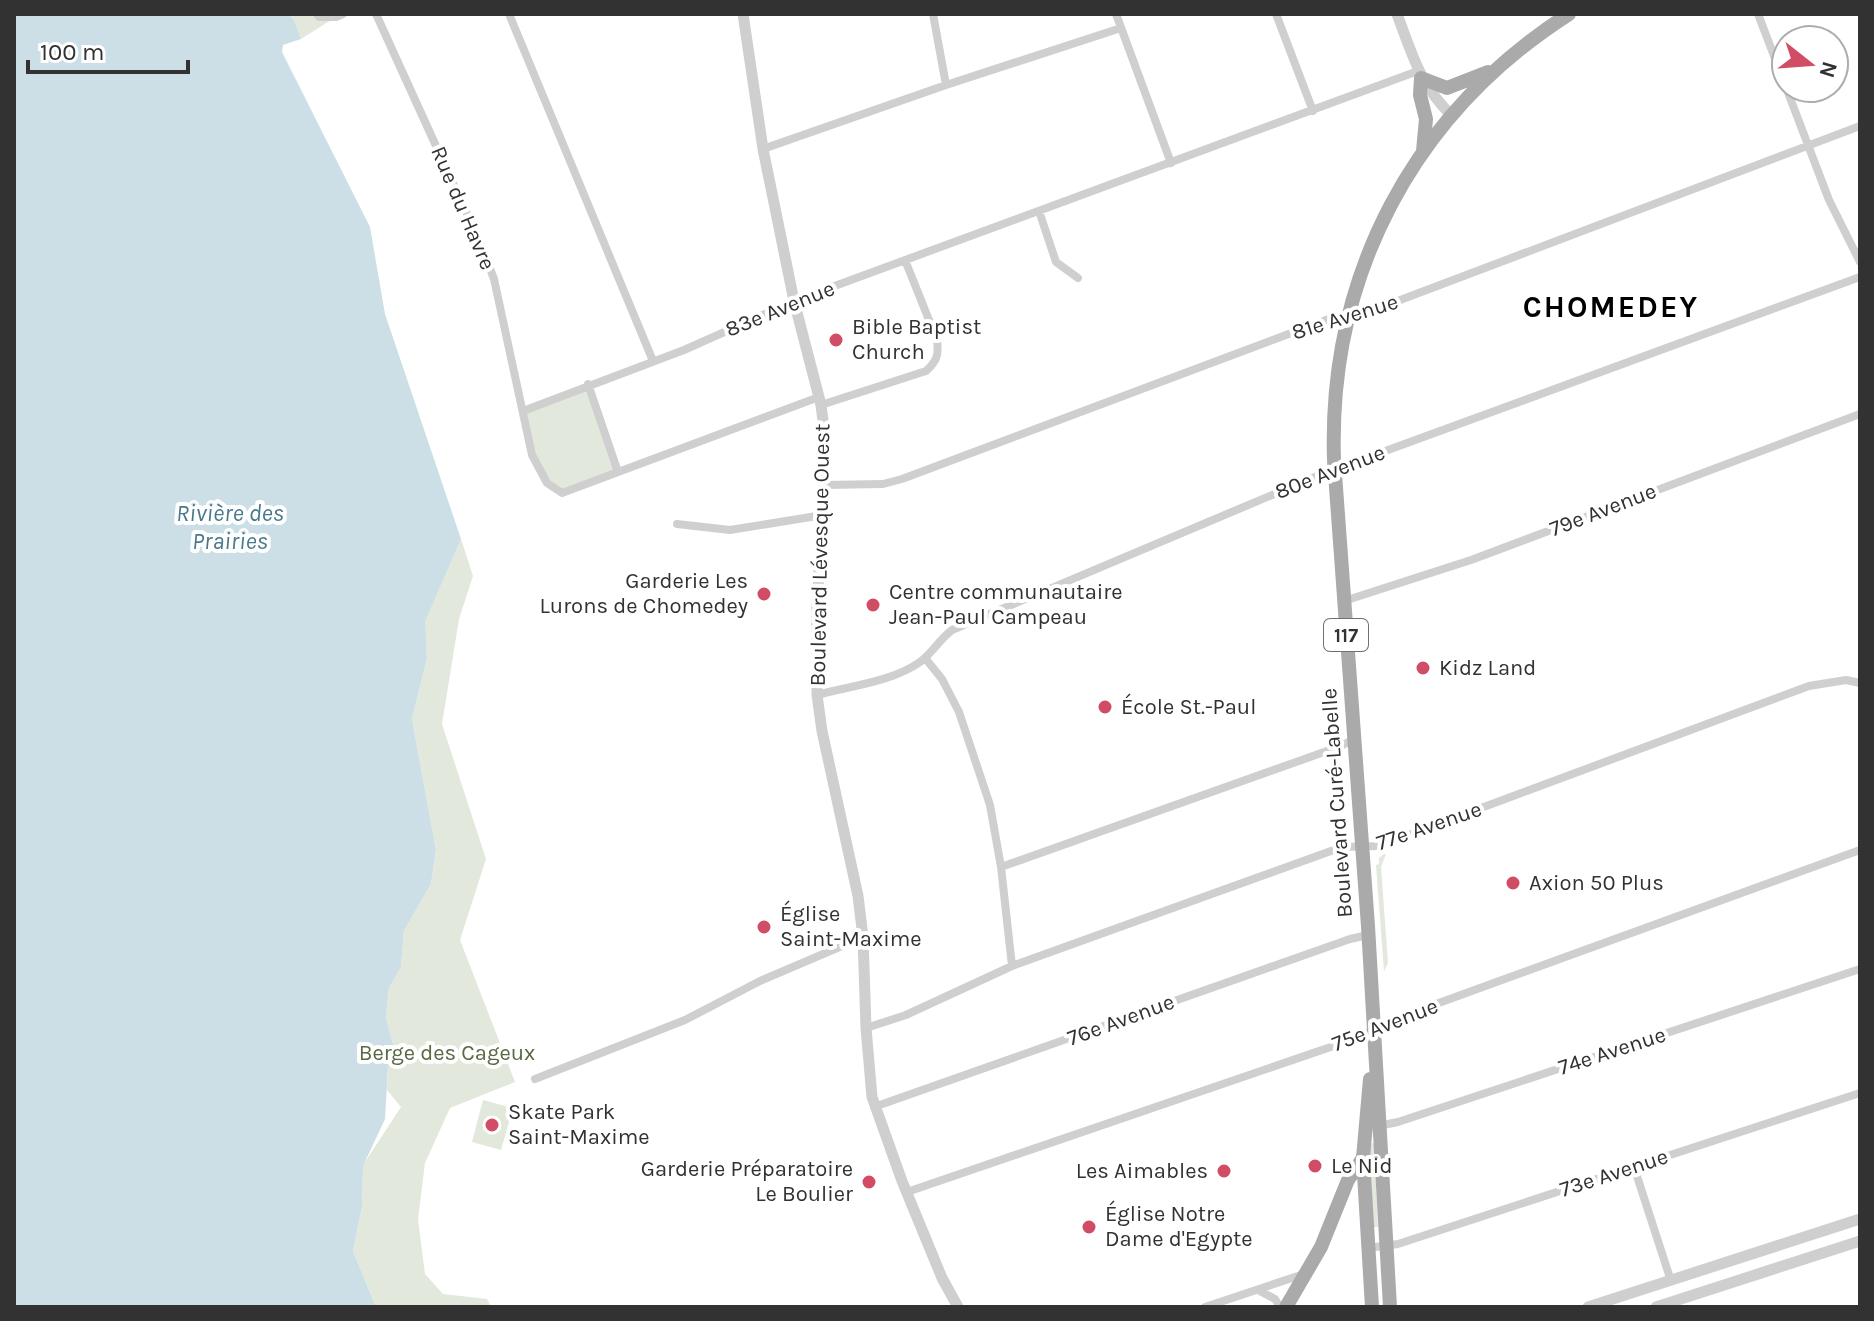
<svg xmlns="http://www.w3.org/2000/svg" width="1874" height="1321" font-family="Karla,sans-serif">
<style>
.green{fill:#e3e8dc}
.water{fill:#ccdfe6}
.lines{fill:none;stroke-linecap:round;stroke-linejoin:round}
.minor{stroke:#cfcfcf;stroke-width:8}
.tertiary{stroke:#cfcfcf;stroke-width:11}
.primary{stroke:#aaa;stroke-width:14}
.poi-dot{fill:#d14c65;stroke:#fff;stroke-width:3}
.labels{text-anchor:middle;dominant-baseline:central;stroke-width:8;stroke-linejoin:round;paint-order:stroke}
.shield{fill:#fff;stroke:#707070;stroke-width:2}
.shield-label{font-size:20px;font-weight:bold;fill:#323232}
.street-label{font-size:22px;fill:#323232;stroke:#fff}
.poi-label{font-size:22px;fill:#323232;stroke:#fff;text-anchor:start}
.park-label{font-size:22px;fill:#596944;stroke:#fff}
.water-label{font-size:24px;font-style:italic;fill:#49798b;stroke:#fff}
.district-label{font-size:30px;font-weight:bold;letter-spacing:2px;fill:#000;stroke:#fff}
</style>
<rect width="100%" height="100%" fill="#fff"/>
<path class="green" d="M288,14h29l19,3 -35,22 -7,-19z
M588,384l30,88 -56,21c-30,-19 -32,-50 -39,-82z
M461,539l12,37 -14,43 -17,105 44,135 -26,81 55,142 -65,26 -25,55 -7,56 7,55 18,20 44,5 4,8h-115l-23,-56 9,-44 1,-42 38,-58 -14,-17 1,-23 6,-19 -8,-31 3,-29 12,-21 3,-36 27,-47 5,-34 -24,-131 15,-61 -3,-37z
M1384,854h2l-5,13 7,96 -4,8 -8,-106 3,-1v-6z
M483,1100l30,8 -12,42 -29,-8z
M1372,1143h2l4,84h-5l-4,-73z"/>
<path class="water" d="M14,14h274l6,6 7,19 -18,6 -1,7 88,175 15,87 76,225 -36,82 2,37 -15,61 24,131 -5,34 -27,47 -3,36 -12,21 -3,29 8,31 -6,19 -3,52 -22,47 -1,41 -9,44 23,56h-362z"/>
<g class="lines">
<path class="minor" d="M317,14l2,3h17l7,-3
M376,14l106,233 12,32 38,176 15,28 15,10 257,-96
M509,14l144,347
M933,14l13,71
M1116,14l55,149
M1276,14l37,97
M1758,14l71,186 31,62
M763,149l183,-64 175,-57
M1039,211l17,51 22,16
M588,384l30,88
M821,405l105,-34c11,-10 13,-16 11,-31l-32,-80
M523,411l161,-61 110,-49 624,-230
M825,485l58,-1 19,-5 424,-159 61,-15 473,-179
M677,524l53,6 93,-15
M1344,601l127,-41 389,-146
M925,658l17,21 17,33 31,93 11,62 11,99
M817,695c32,-9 75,-13 103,-33 12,-9 19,-22 32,-32l365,-154 543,-199
M1001,867l340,-121 13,-7
M866,1028l40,-13 106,-49 330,-119 37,-1 430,-160 37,-6 14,3
M535,1079l150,-59 75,-39 103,-44
M874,1107l476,-168 18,-4
M1378,1126l20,-4 462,-153
M1634,1167l37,114
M907,1192l453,-155 32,-17 468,-170
M1368,1248l30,-4 462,-151
M1258,1290l17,9 5,8
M1205,1307l102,-34"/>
<path class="tertiary" d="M743,14l20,135 31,152 27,104 5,39 -9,163v88l5,36 36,165 5,41 3,91 6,69 30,84 40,97 16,29
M1397,14c15,40 23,71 55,102
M1588,1307l272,-88
M1656,1307l204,-66"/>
<path class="primary" d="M1423,151l3,-32 -6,-24 1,-17 26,10 41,-16
M1370,1079l-7,79 9,149
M1286,1307l35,-60 27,-67 15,-22
M1390,1307l-22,-381 -34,-466c-6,-185 79,-346 235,-446"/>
</g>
<g class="poi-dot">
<circle cx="836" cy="340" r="8"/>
<circle cx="764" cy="594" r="8"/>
<circle cx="873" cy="605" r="8"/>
<circle cx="1423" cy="668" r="8"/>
<circle cx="1105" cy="707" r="8"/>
<circle cx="1513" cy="883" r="8"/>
<circle cx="764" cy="927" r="8"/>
<circle cx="492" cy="1125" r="8"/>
<circle cx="1315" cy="1166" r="8"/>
<circle cx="1224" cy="1171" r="8"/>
<circle cx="869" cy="1182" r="8"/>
<circle cx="1089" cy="1227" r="8"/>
</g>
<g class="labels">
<rect class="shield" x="1324" y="619" width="44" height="32" rx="6"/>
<g class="shield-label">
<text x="1346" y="635">117</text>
</g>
<g class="street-label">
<text transform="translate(463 208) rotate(67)">Rue du Havre</text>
<text transform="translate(780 309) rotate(-22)">83e Avenue</text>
<text transform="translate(1345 317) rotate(-17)">81e Avenue</text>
<text transform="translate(1330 472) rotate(-21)">80e Avenue</text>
<text transform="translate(1603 510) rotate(-21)">79e Avenue</text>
<text transform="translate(820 555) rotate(-89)">Boulevard Lévesque Ouest</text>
<text transform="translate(1337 803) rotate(-94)">Boulevard Curé-Labelle</text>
<text transform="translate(1429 826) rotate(-19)">77e Avenue</text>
<text transform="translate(1121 1020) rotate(-20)">76e Avenue</text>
<text transform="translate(1385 1025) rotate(-21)">75e Avenue</text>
<text transform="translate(1612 1051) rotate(-18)">74e Avenue</text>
<text transform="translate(1614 1173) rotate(-18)">73e Avenue</text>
</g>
<g class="poi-label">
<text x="852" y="327">Bible Baptist<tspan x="852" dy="25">Church</tspan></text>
<text x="748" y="581" text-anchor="end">Garderie Les<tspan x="748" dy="25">Lurons de Chomedey</tspan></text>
<text x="889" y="592">Centre communautaire<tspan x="889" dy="25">Jean-Paul Campeau</tspan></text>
<text x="1439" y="668">Kidz Land</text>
<text x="1121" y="707">École St.-Paul</text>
<text x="1529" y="883">Axion 50 Plus</text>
<text x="780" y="914">Église<tspan x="780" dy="25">Saint-Maxime</tspan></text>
<text x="508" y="1112">Skate Park<tspan x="508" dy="25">Saint-Maxime</tspan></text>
<text x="1331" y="1166">Le Nid</text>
<text x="853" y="1169" text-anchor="end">Garderie Préparatoire<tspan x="853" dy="25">Le Boulier</tspan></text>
<text x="1208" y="1171" text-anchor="end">Les Aimables</text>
<text x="1105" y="1214">Église Notre<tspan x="1105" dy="25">Dame d'Egypte</tspan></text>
</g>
<g class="park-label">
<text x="447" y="1053">Berge des Cageux</text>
</g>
<g class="water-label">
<text x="230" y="513">Rivière des<tspan x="230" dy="28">Prairies</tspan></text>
</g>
<g class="district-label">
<text x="1611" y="307">CHOMEDEY</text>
</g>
</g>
<rect width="1874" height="1321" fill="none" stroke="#323232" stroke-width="32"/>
<g transform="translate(1810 64) rotate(107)"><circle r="38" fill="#ffffff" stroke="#adadad" stroke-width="2"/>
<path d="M0-6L14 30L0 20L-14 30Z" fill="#d14c65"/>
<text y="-12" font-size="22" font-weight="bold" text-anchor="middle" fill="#323232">N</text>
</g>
<path d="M28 60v12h160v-12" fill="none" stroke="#323232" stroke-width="4"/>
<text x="40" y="60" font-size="24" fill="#323232" stroke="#ffffff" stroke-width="6" paint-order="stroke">100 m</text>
</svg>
